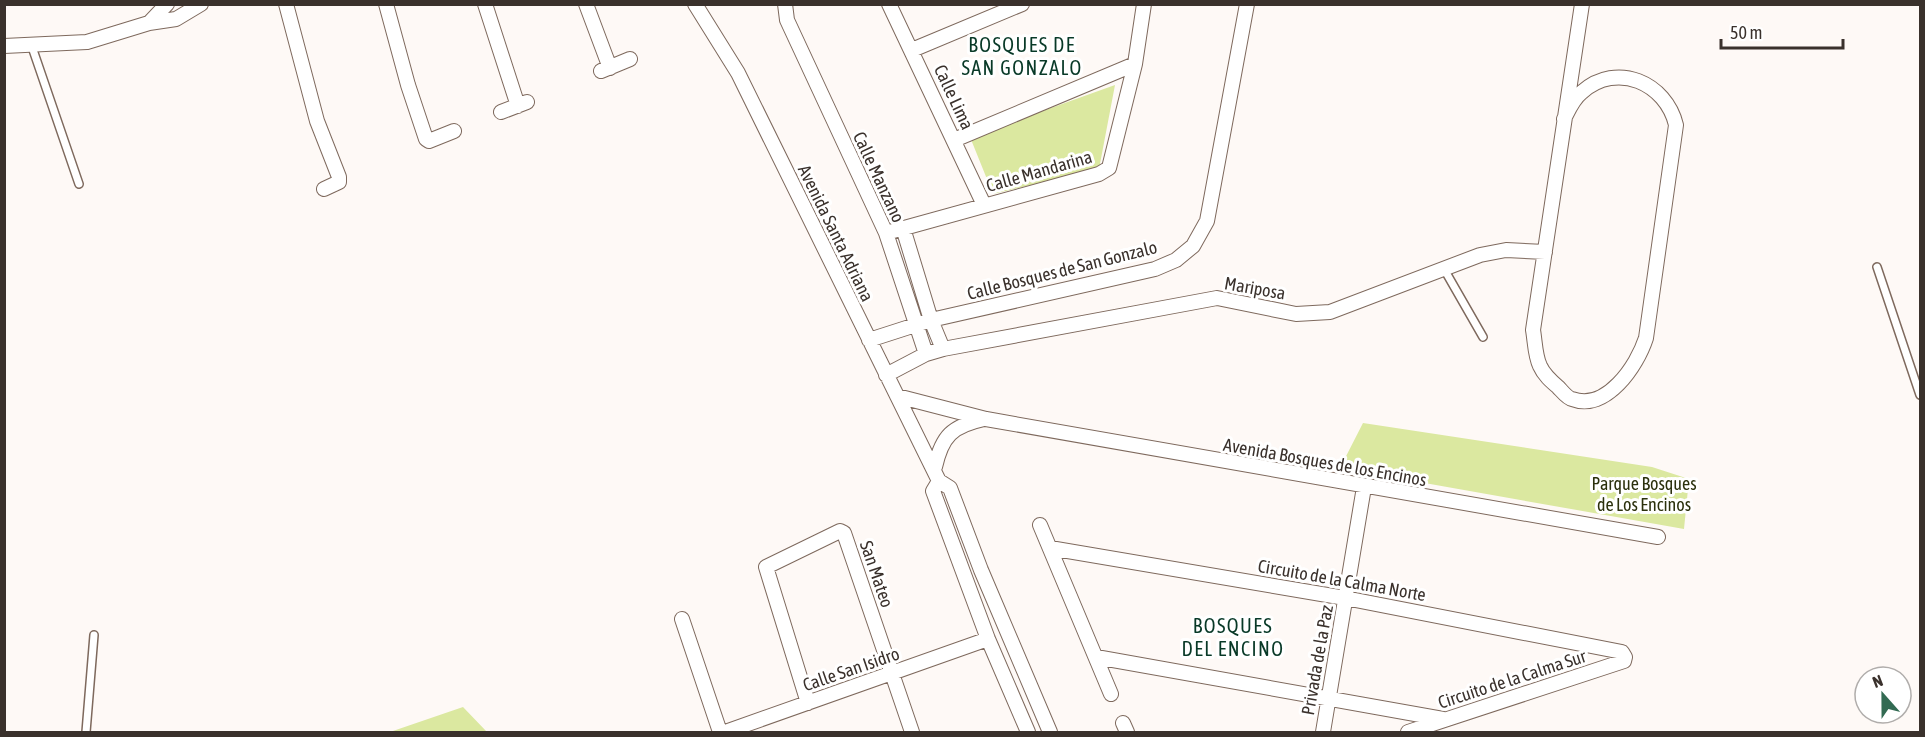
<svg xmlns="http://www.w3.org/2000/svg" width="1925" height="737" font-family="'Asap Condensed',sans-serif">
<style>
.green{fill:#dbe8a0}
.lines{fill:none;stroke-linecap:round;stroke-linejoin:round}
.lane-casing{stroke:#7e695d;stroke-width:10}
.street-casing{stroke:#7e695d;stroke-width:16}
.lane{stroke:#fff;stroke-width:7}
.street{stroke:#fff;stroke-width:14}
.labels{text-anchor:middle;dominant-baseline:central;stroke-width:6;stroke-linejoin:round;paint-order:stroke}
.street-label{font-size:18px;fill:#3a312c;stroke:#fff}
.park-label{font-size:18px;fill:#2b300c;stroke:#fff}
.neighbourhood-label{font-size:20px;letter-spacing:1.5px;fill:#083927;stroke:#fff}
</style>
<rect width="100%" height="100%" fill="#fef9f6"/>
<path class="green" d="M1115,85l-16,84 -106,25 -23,-57z
M1363,423l289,44 37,12 -5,50 -344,-61z
M463,707l24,25h-97z"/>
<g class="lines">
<defs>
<path id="lane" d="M31,44l48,140
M1877,267l43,128
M1444,269l39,68
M86,732l8,-97"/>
<path id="street" d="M286,4l31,117 22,56v5l-15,7
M386,4l22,81 18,54 3,2 25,-10
M485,4l33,102
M586,4l24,64
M695,4l43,69 201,408 11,7 31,82 69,162
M785,4l2,16 99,213 40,121
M889,4l95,201
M149,23l18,-19
M4,46l83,-4 62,-19 27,-4 25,-15
M912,50l110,-46
M601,71l29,-12
M501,112l26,-10
M1564,119c5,-10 9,-20 18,-27 35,-31 84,-9 94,33l-30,213c-9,28 -40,74 -74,61 -5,-1 -10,-8 -14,-12 -7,-6 -14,-12 -18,-21 -5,-10 -5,-25 -7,-36l49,-326
M954,140l181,-76
M903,228l28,92 12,29
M886,233l213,-59 10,-6 26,-104 9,-60
M869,340l62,-20 224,-51 21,-9 17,-14 14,-25 40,-217
M886,375l40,-21 17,-5 274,-51 79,16 34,-2 150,-57 26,-5 39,2
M897,396l89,23 672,118
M935,467c7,-31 17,-41 49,-48
M939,481l-6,10 55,148 40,93
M1040,525l71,169
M1050,548l295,50 277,54 3,5 -1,4 -216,71
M682,619l38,113
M1096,657l347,62
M808,703l-42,-136 74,-36 4,2 68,199
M1123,723l4,9
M725,732l263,-93
M1323,732l41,-245"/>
</defs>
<use href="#lane" class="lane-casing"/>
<use href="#street" class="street-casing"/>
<use href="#lane" class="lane"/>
<use href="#street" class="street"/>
</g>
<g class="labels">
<g class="street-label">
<text transform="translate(954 97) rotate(65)">Calle Lima</text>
<text transform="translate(1039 171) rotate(-16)">Calle Mandarina</text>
<text transform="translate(879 177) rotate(65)">Calle Manzano</text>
<text transform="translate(836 233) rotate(64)">Avenida Santa Adriana</text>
<text transform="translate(1062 270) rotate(-14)">Calle Bosques de San Gonzalo</text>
<text transform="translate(1255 288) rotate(10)">Mariposa</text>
<text transform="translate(1325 462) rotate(10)">Avenida Bosques de los Encinos</text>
<text transform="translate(877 574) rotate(71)">San Mateo</text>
<text transform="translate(1342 580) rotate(10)">Circuito de la Calma Norte</text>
<text transform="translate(1317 660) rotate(-80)">Privada de la Paz</text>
<text transform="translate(851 669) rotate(-19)">Calle San Isidro</text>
<text transform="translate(1512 679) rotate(-18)">Circuito de la Calma Sur</text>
</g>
<g class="park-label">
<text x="1644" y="483">Parque Bosques<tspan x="1644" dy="21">de Los Encinos</tspan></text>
</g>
<g class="neighbourhood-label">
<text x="1022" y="44">BOSQUES DE<tspan x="1022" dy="23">SAN GONZALO</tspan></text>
<text x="1233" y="625">BOSQUES<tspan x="1233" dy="23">DEL ENCINO</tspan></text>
</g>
</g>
<rect width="1925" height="737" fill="none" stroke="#3a312c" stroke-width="12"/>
<g transform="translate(1883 695) rotate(339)"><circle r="28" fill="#ffffff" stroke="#b0adab" stroke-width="1.5"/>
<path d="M0-4.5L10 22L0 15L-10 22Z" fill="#326a52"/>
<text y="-9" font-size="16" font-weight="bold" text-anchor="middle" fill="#3a312c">N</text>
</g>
<path d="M1721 39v9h122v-9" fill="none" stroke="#3a312c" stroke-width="3"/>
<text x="1730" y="39" font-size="18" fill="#3a312c" stroke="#ffffff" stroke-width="4.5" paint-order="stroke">50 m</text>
</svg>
